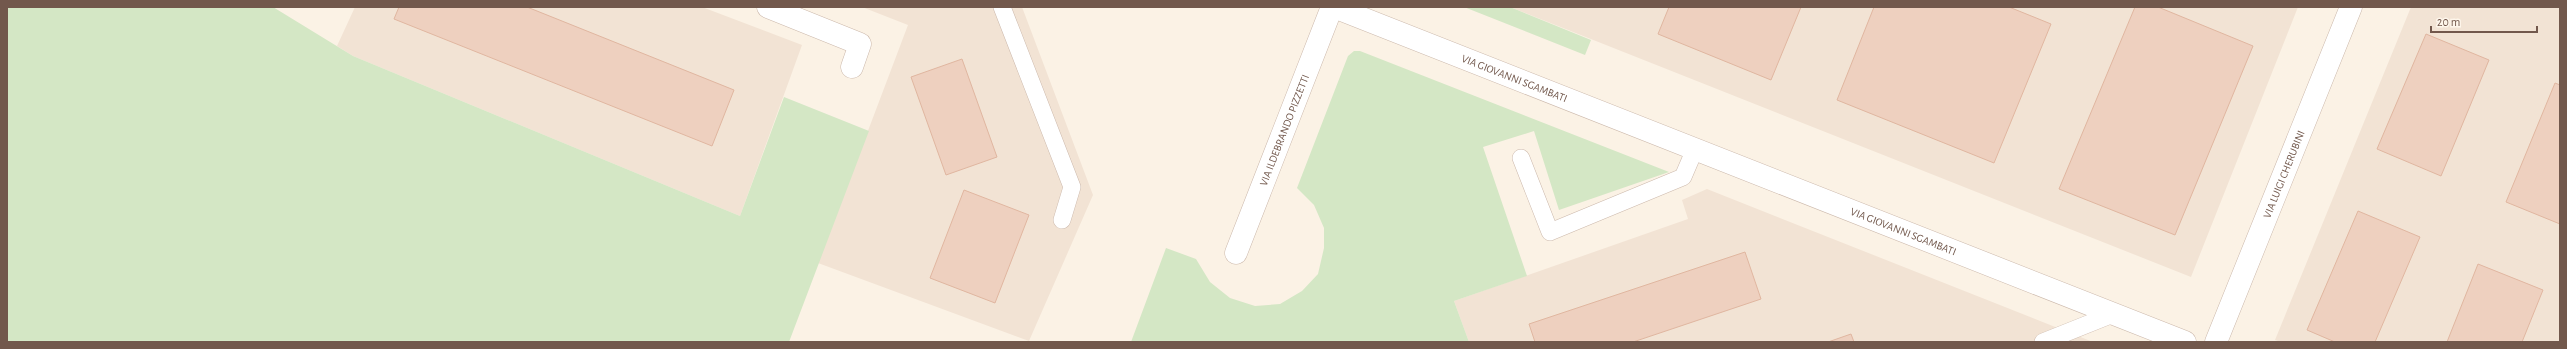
<svg xmlns="http://www.w3.org/2000/svg" width="2567" height="349" font-family="'Alegreya Sans',sans-serif">
<style>
.residential{fill:#f2e3d4}
.green{fill:#d4e7c5}
.building{fill:#eed0bf;stroke:#e0b6a0}
.lines{fill:none;stroke-linecap:round;stroke-linejoin:round}
.service-casing{stroke:#ccb9ac;stroke-width:18}
.minor-casing{stroke:#ccb9ac;stroke-width:23}
.service{stroke:#fff;stroke-width:17}
.minor{stroke:#fff;stroke-width:22}
.labels{text-anchor:middle;dominant-baseline:central;stroke-width:3;stroke-linejoin:round;paint-order:stroke}
.street-label{font-size:11px;fill:#72584c;stroke:#fef6eb}
</style>
<rect width="100%" height="100%" fill="#fbf2e5"/>
<path class="residential" d="M355,7h347l100,38 -62,171 -387,-160 -16,-10z
M862,7h160l71,188 -64,146 -211,-78 90,-238z
M1510,7h788l-107,270z
M2411,7h149v335h-279l-6,-2z
M1707,189l386,153h-624l-15,-41 234,-82 -6,-19z"/>
<path class="green" d="M7,7h266l80,49 387,160 44,-119 85,34 -80,211h-782z
M1464,7h46l81,33 -6,15z
M1354,51h6l309,121 -110,38 -25,-79 -51,16 44,129 -73,25 15,41h-338l35,-94 30,11 14,23 20,16 25,8 25,-2 22,-13 16,-17 6,-26v-20l-10,-23 -17,-17 51,-132z"/>
<path class="building" d="M399,7h128l207,83 -22,56 -318,-127z
M1669,7h132l-30,73 -113,-46z
M1874,7h135l42,17 -57,139 -157,-63z
M2135,7h23l95,39 -78,189 -116,-46z
M2426,34l63,26 -48,116 -64,-27z
M962,59l35,98 -51,18 -35,-98z
M2555,83l5,2v139l-54,-22z
M964,190l65,25 -34,88 -65,-25z
M2358,211l62,26 -45,105h-40l-28,-12z
M1745,252l16,47 -128,43h-98l-6,-18z
M2478,264l65,26 -21,52h-75z
M1851,334l3,8h-26z"/>
<g class="lines">
<defs>
<path id="service" d="M1002,7l70,180 -10,33
M1521,158l29,74 133,-55 12,-28
M2043,342l70,-28"/>
<g id="minor">
<path d="M768,7l92,37 -8,23"/>
<path id="s1" d="M1334,7l851,335"/>
<path id="s2" d="M1236,253l96,-246"/>
<path id="s3" d="M2216,342l135,-335"/>
</g>
</defs>
<use href="#service" class="service-casing"/>
<use href="#minor" class="minor-casing"/>
<use href="#service" class="service"/>
<use href="#minor" class="minor"/>
</g>
<g class="labels">
<g class="street-label">
<text stroke="none"><textPath href="#s1" startOffset="194">VIA GIOVANNI SGAMBATI</textPath></text>
<text stroke="none"><textPath href="#s2" startOffset="132">VIA ILDEBRANDO PIZZETTI</textPath></text>
<text stroke="none"><textPath href="#s3" startOffset="181">VIA LUIGI CHERUBINI</textPath></text>
<text stroke="none"><textPath href="#s1" startOffset="612">VIA GIOVANNI SGAMBATI</textPath></text>
</g>
</g>
<rect width="2567" height="349" fill="none" stroke="#72584c" stroke-width="16"/>
<path d="M2431 26v6h106v-6" fill="none" stroke="#72584c" stroke-width="2"/>
<text x="2437" y="26" font-size="12" fill="#72584c" stroke="#fef6eb" stroke-width="3" paint-order="stroke">20 m</text>
</svg>
